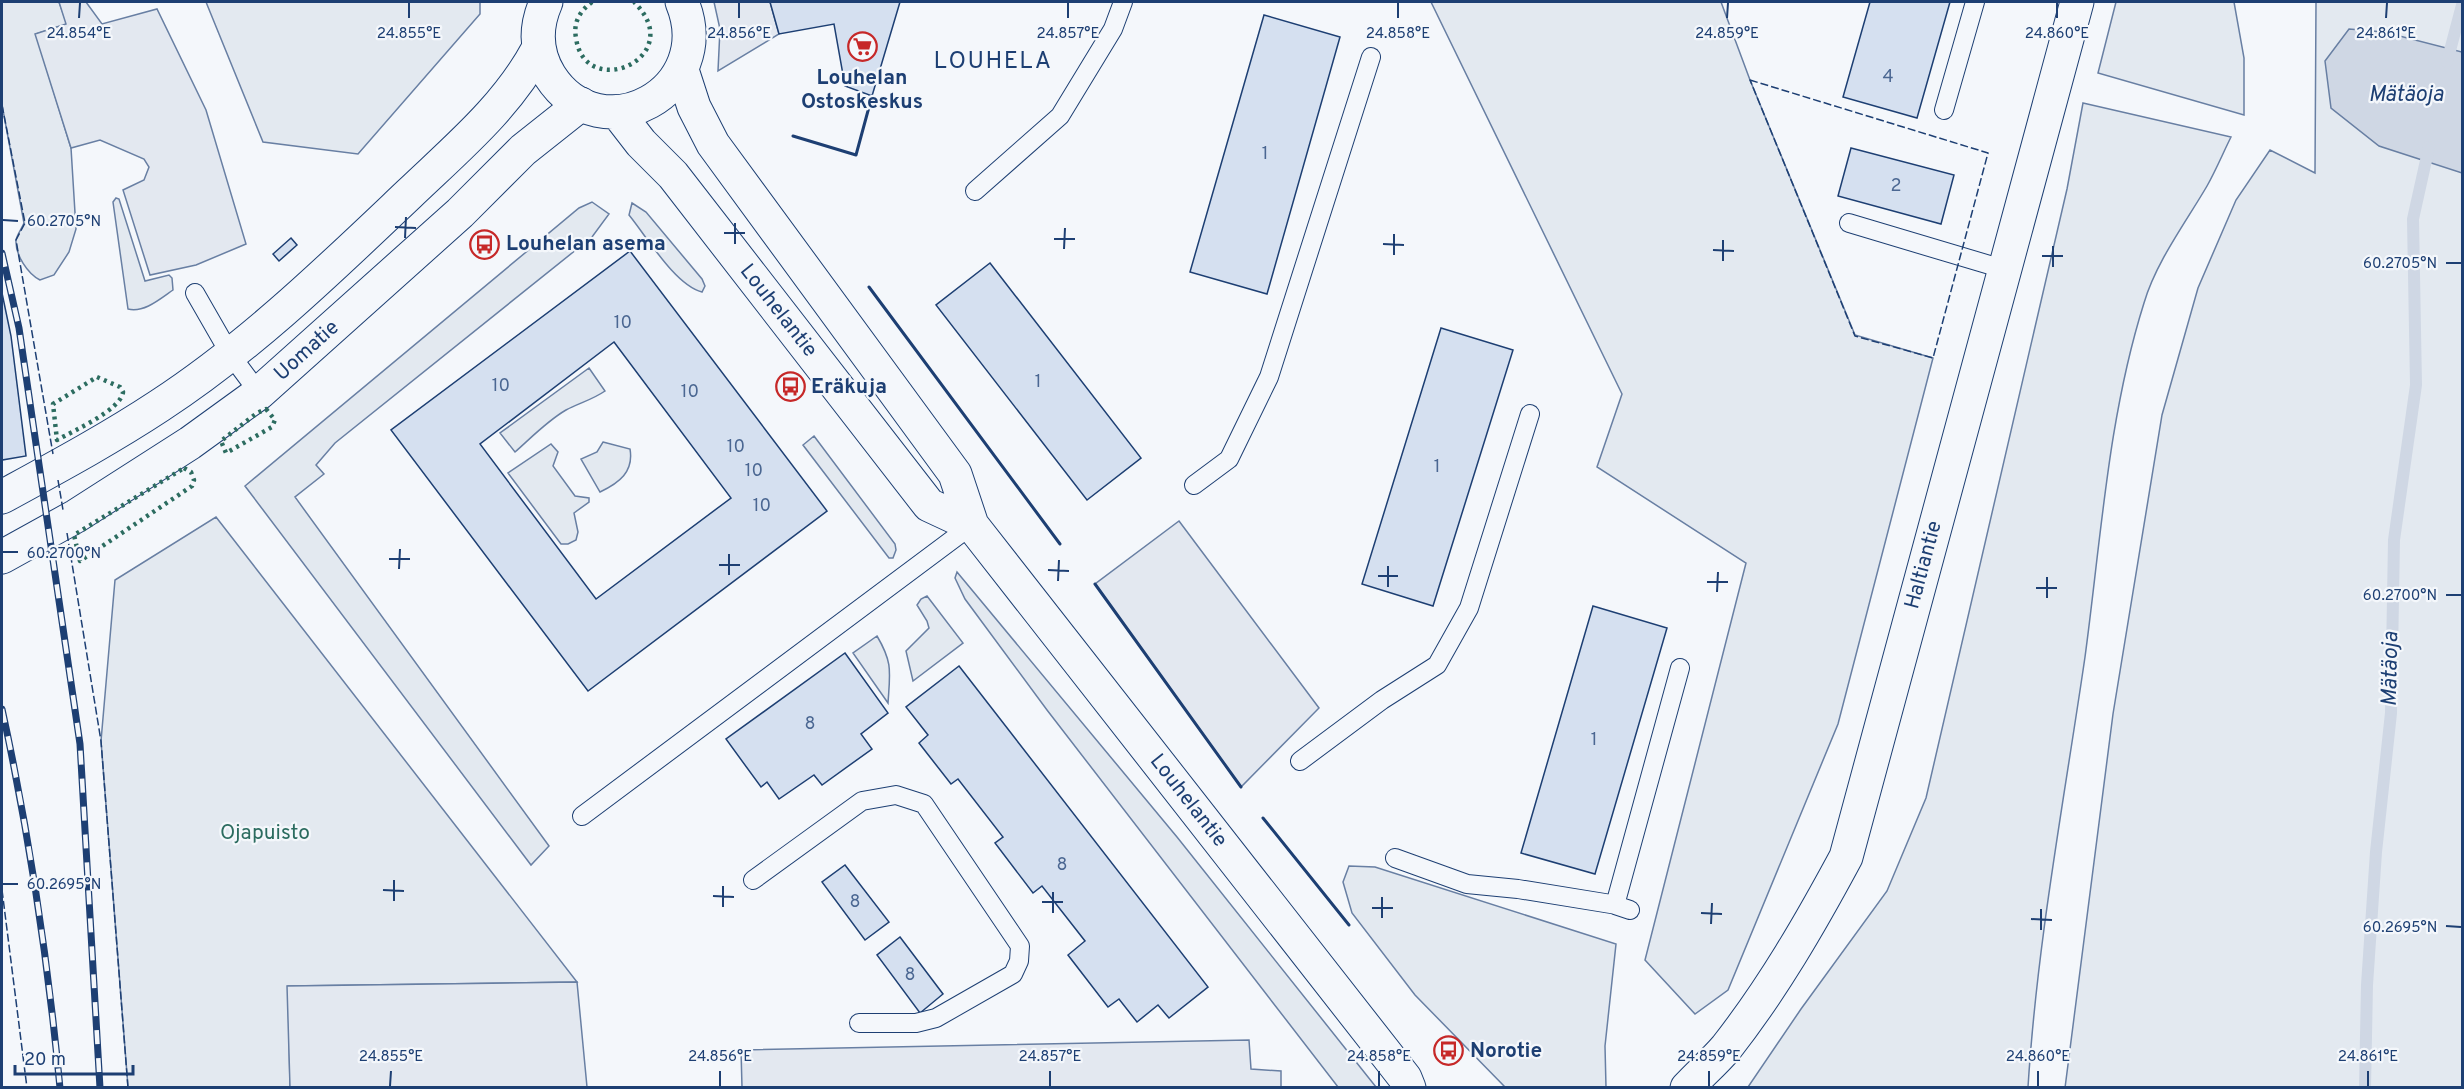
<svg xmlns="http://www.w3.org/2000/svg" width="2464" height="1089" font-family="Overpass,sans-serif">
<style>
.green{fill:#e3e9f0;stroke:#687fa3;stroke-width:1.5}
.parking{fill:#e3e8f0;stroke:#687fa3;stroke-width:1.5}
.water{fill:#cfd7e4;stroke:#687fa3;stroke-width:1.5}
.lines{fill:none;stroke-linecap:round;stroke-linejoin:round}
.stream{stroke:#cfd7e4;stroke-width:12}
.building{fill:#d5e0f0;stroke:#1d3f73;stroke-width:1.5;fill-rule:evenodd}
.service-casing{stroke:#1d3f73;stroke-width:20}
.minor-casing{stroke:#1d3f73;stroke-width:35}
.tertiary-casing{stroke:#1d3f73;stroke-width:35}
.secondary-casing{stroke:#1d3f73;stroke-width:35}
.service{stroke:#f4f7fb;stroke-width:18}
.minor{stroke:#f4f7fb;stroke-width:33}
.tertiary{stroke:#f4f7fb;stroke-width:33}
.secondary{stroke:#f4f7fb;stroke-width:33}
.rail-casing{stroke:#1d3f73;stroke-width:7}
.rail{stroke:#f4f7fb;stroke-width:4.5;stroke-dasharray:14;stroke-linecap:butt}
.hedge{stroke:#2c6c60;stroke-width:4.5;stroke-dasharray:3 4.5;stroke-linecap:butt}
.fence{stroke:#1d3f73;stroke-width:1.5;stroke-dasharray:8 3;stroke-linecap:butt}
.wall{stroke:#1d3f73;stroke-width:3}
.ticks{fill:none;stroke:#1d3f73;stroke-width:2}
.labels{text-anchor:middle;dominant-baseline:central;stroke-width:4.5;stroke-linejoin:round;paint-order:stroke}
.number-label{font-size:18px;fill:#4b6792}
.poi-label{font-size:21px;font-weight:bold;fill:#1d3f73;stroke:#f4f7fb;text-anchor:start}
.street-label{font-size:21px;fill:#1d3f73;stroke:#f4f7fb}
.park-label{font-size:21px;fill:#2c6c60;stroke:#f4f7fb}
.water-label{font-size:22px;font-style:italic;fill:#1d3f73;stroke:#f4f7fb}
.quarter-label{font-size:24px;letter-spacing:1.5px;fill:#1d3f73;stroke:#f4f7fb}
.ticks-label{font-size:15px;text-anchor:middle;fill:#1d3f73;stroke:#f4f7fb;stroke-width:4.5;stroke-linejoin:round;paint-order:stroke}
</style>
<rect width="100%" height="100%" fill="#f4f7fb"/>
<path class="green" d="M2,2h57l8,22 -31,10 35,114 5,81 -7,23 -15,23 -14,5c-12,-6 -25,-25 -24,-40 1,-5 6,-12 8,-17l-22,-118z
M206,2h274v12l-122,140 -95,-12z
M1431,2h290l29,78 105,255 78,23 -95,366 -110,266 -33,24 -50,-54 101,-397 -149,-96 25,-73z
M2116,2h118l10,56v57l-146,-42z
M2316,2h146v1085l-397,1 48,-374 49,-299 36,-127 38,-88 34,-50 45,23z
M2083,103l148,34c-8,16 -15,33 -24,49 -21,36 -51,76 -63,117 -36,114 -43,236 -59,354 -21,144 -48,286 -57,430h-280l53,-78 86,-118 39,-93 141,-609z
M116,198l3,1 26,82 24,-6 3,3 1,12c-13,9 -29,23 -45,19l-15,-107z
M592,202l17,12 -17,23 -257,206 -19,22 8,9 -29,23 254,349 -18,19 -286,-379 334,-278z
M632,203l14,9 56,67 3,7 -3,6c-27,-7 -55,-55 -73,-77z
M589,368l16,23c-13,9 -26,12 -39,19 -19,11 -35,28 -51,42l-15,-19z
M814,436l81,108 1,6 -3,8h-4l-86,-113z
M603,442l27,7c4,23 -11,34 -30,43l-19,-33 16,-7z
M551,444l7,8 -5,14 22,30 14,2v4l-15,11 4,19 -2,8 -8,4h-7l-53,-71z
M216,517l361,465 -289,4 2,101h-162l-27,-346 14,-161z
M957,572l220,265 199,250h-38l-291,-377 -82,-111 -10,-21z
M927,596l36,47 -50,38 -7,-30 23,-23 -2,-7 -10,-16 4,-6z
M877,636c16,27 13,36 11,67l-35,-50z
M1349,866l26,1 241,77 -11,102 1,41h-101l-90,-92 -63,-82 -9,-31z"/>
<path class="parking" d="M59,2h27l16,22 55,-15 49,101 40,134 -50,21 -46,10 -27,-85 21,-10 5,-13 -5,-8 -44,-19 -29,8 -36,-114 31,-10z
M714,2h56l9,32 -61,37 2,-42z
M1179,521l140,187 -78,79 -146,-203z
M577,982l10,105h-297l-3,-101z
M1249,1040l2,29 30,2v16h-539l-1,-37z"/>
<path class="water" d="M2349,29l35,3 78,20v121l-83,-27 -48,-38 -6,-47z"/>
<g class="lines">
<path class="stream" d="M2447,62l15,-57
M2365,1088l2,-103 9,-133 15,-139 3,-173 22,-155 -3,-166 16,-72"/>
</g>
<path class="building" d="M770,2h130l-28,94 -27,-10 -11,-62 -55,10z
M1870,2h80l-33,116 -74,-21z
M1264,15l76,22 -73,257 -77,-22z
M1851,148l103,27 -13,49 -103,-28z
M490,232l6,6 -18,17 -6,-7z
M291,238l6,7 -18,16 -6,-7z
M630,251l197,260 -239,180 -197,-261zM614,342l117,156 -135,101 -116,-155z
M990,263l151,195 -54,42 -151,-195z
M2,293l9,43 15,120 -24,4z
M1441,328l72,22 -80,256 -71,-22z
M1593,606l74,22 -72,246 -74,-21z
M845,653l43,60 -27,21 11,15 -50,36 -8,-10 -35,24 -12,-17 -6,5 -35,-48z
M959,666l249,321 -39,31 -11,-13 -21,17 -18,-23 -11,8 -40,-52 17,-14 -43,-55 -9,7 -38,-50 8,-6 -45,-58 -7,5 -32,-41 9,-8 -22,-28z
M845,865l44,57 -24,18 -43,-58z
M900,937l43,57 -23,19 -43,-58z"/>
<g class="lines">
<defs>
<path id="service" d="M1944,110l31,-108
M975,191l85,-75 53,-87 10,-27
M1849,223l154,46
M195,293l35,61 29,39
M1194,485l35,-26 40,-82 102,-320
M1300,761l82,-61 55,-35 32,-57 61,-194
M582,816l390,-291
M1395,858l72,26 51,5 99,16
M753,880l109,-79 34,-6 28,9 96,142 -1,15 -6,13 -77,44 -20,5h-57
M1630,910l-15,-5 65,-237"/>
<path id="minor" d="M1687,1088c13,-14 27,-26 39,-40 47,-60 84,-124 120,-191l231,-855"/>
<path id="tertiary" d="M2,497c53,-29 107,-58 157,-91 92,-60 171,-137 250,-212 47,-45 98,-87 129,-145
M2,557l74,-41 114,-73 69,-50 201,-180 63,-63 58,-46"/>
<path id="secondary" d="M546,2c-11,25 -11,50 4,74 51,79 169,15 132,-74
M682,70l12,37 19,37 242,330 17,51 433,553 4,10
M617,112l24,31 32,32 256,330 43,20"/>
</defs>
<use href="#service" class="service-casing"/>
<use href="#minor" class="minor-casing"/>
<use href="#tertiary" class="tertiary-casing"/>
<use href="#secondary" class="secondary-casing"/>
<use href="#service" class="service"/>
<use href="#minor" class="minor"/>
<use href="#tertiary" class="tertiary"/>
<use href="#secondary" class="secondary"/>
<defs>
<path id="rail" d="M2,253l17,75 61,416 20,344
M2,709c27,124 46,252 58,379"/>
</defs>
<use href="#rail" class="rail-casing"/>
<use href="#rail" class="rail"/>
<path class="hedge" d="M592,2c-12,9 -19,20 -16,36 9,65 114,19 58,-36
M97,377l23,10 3,5c-2,18 -50,39 -66,48l-4,-36z
M266,409l9,11 -3,7 -46,26 -5,-12 36,-28z
M184,468l7,4 3,8 -2,6 -112,75 -6,-26z"/>
<path class="fence" d="M1750,80l238,73 -55,205 -78,-22z
M2,105l23,118 -9,17 37,214
M58,480l5,30
M67,533l34,208 27,347
M2,890l25,198"/>
<path class="wall" d="M793,136l63,19 16,-59
M869,287l191,257
M1095,584l146,203
M1263,818l86,107"/>
</g>
<path class="ticks" d="M79,18l1,-15M409,18v-15M739,18v-15M1068,18v-15M1398,18v-15M1727,18l1,-15M2057,18v-15M2386,18l1,-15M3,220l15,1M395,227l21,1M724,233h21M405,238l1,-21M1054,239h21M735,244v-21M1383,244l21,1M1064,249l1,-21M1713,250l21,1M1394,255v-21M2042,256h21M1723,261v-21M2446,263h15M2053,267v-21M3,552h15M389,559h21M719,565h21M399,569l1,-20M1048,570l21,1M729,575v-21M1378,576h20M1058,581l1,-21M1707,582h21M1388,587v-21M2036,588h21M1717,592l1,-20M2446,595h15M2047,598v-21M3,884h15M383,890l21,1M713,896l21,1M394,901v-21M1042,902h21M723,907v-21M1372,908h21M1053,913v-21M1701,913l21,1M1382,918v-21M2031,919l21,1M1711,924l1,-21M2446,926l15,1M2041,930v-21M390,1086l1,-15M720,1086v-15M1050,1086v-15M1379,1086v-15M1709,1086v-15M2038,1086v-15M2368,1086v-15"/>
<defs>
<symbol id="supermarket-ring" viewBox="-11 -11 22 22"><circle r="9.5" fill="#f4f7fb" stroke="#c62828" stroke-width="1.5"/><path d="M-6-5.5h2.5l.6 2H6L4.5 2H-2.5L-4.4-4H-6ZM-1.5 3.2a1.3 1.3 0 1 0 .1 0ZM3 3.2a1.3 1.3 0 1 0 .1 0Z" fill="#c62828"/></symbol>
<symbol id="bus-ring" viewBox="-11 -11 22 22"><circle r="9.5" fill="#f4f7fb" stroke="#c62828" stroke-width="1.5"/><path d="M-5-6H5V4H4V6H2V4H-2V6H-4V4H-5ZM-3.5-4V0h7V-4ZM-3.5 1.2v1.5H-2V1.2ZM2 1.2v1.5H3.5V1.2Z" fill="#c62828"/></symbol>
</defs>
<g fill-rule="evenodd">
<use href="#supermarket-ring" x="846" y="30" width="33" height="33"/>
<use href="#bus-ring" x="468" y="228" width="33" height="33"/>
<use href="#bus-ring" x="774" y="370" width="33" height="33"/>
<use href="#bus-ring" x="1432" y="1034" width="33" height="33"/>
</g>
<g class="labels">
<g class="number-label">
<text x="1888" y="77">4</text>
<text x="1265" y="154">1</text>
<text x="1896" y="186">2</text>
<text x="623" y="323">10</text>
<text x="1038" y="382">1</text>
<text x="501" y="386">10</text>
<text x="690" y="392">10</text>
<text x="736" y="447">10</text>
<text x="1437" y="467">1</text>
<text x="754" y="471">10</text>
<text x="762" y="506">10</text>
<text x="810" y="724">8</text>
<text x="1594" y="740">1</text>
<text x="1062" y="865">8</text>
<text x="855" y="902">8</text>
<text x="910" y="975">8</text>
</g>
<g class="poi-label">
<text x="862" y="78" text-anchor="middle">Louhelan<tspan x="862" dy="24">Ostoskeskus</tspan></text>
<text x="506" y="244">Louhelan asema</text>
<text x="811" y="387">Eräkuja</text>
<text x="1470" y="1051">Norotie</text>
</g>
<g class="street-label">
<text transform="translate(778 311) rotate(52)">Louhelantie</text>
<text transform="translate(307 351) rotate(-42)">Uomatie</text>
<text transform="translate(1924 565) rotate(-75)">Haltiantie</text>
<text transform="translate(1188 801) rotate(52)">Louhelantie</text>
</g>
<g class="park-label">
<text x="265" y="833">Ojapuisto</text>
</g>
<g class="water-label">
<text x="2406" y="95">Mätäoja</text>
<text transform="translate(2391 669) rotate(-89)">Mätäoja</text>
</g>
<g class="quarter-label">
<text x="993" y="62">LOUHELA</text>
</g>
</g>
<g class="ticks-label">
<text x="79" y="38">24.854°E</text>
<text x="409" y="38">24.855°E</text>
<text x="739" y="38">24.856°E</text>
<text x="1068" y="38">24.857°E</text>
<text x="1398" y="38">24.858°E</text>
<text x="1727" y="38">24.859°E</text>
<text x="2057" y="38">24.860°E</text>
<text x="2386" y="38">24.861°E</text>
<text x="64" y="226">60.2705°N</text>
<text x="2400" y="268">60.2705°N</text>
<text x="64" y="558">60.2700°N</text>
<text x="2400" y="600">60.2700°N</text>
<text x="64" y="889">60.2695°N</text>
<text x="2400" y="932">60.2695°N</text>
<text x="391" y="1061">24.855°E</text>
<text x="720" y="1061">24.856°E</text>
<text x="1050" y="1061">24.857°E</text>
<text x="1379" y="1061">24.858°E</text>
<text x="1709" y="1061">24.859°E</text>
<text x="2038" y="1061">24.860°E</text>
<text x="2368" y="1061">24.861°E</text>
</g>
<rect width="2464" height="1089" fill="none" stroke="#1d3f73" stroke-width="6"/>
<path d="M15 1065v9h118v-9" fill="none" stroke="#1d3f73" stroke-width="3"/>
<text x="24" y="1065" font-size="18" fill="#1d3f73" stroke="#f4f7fb" stroke-width="4.5" paint-order="stroke">20 m</text>
</svg>
